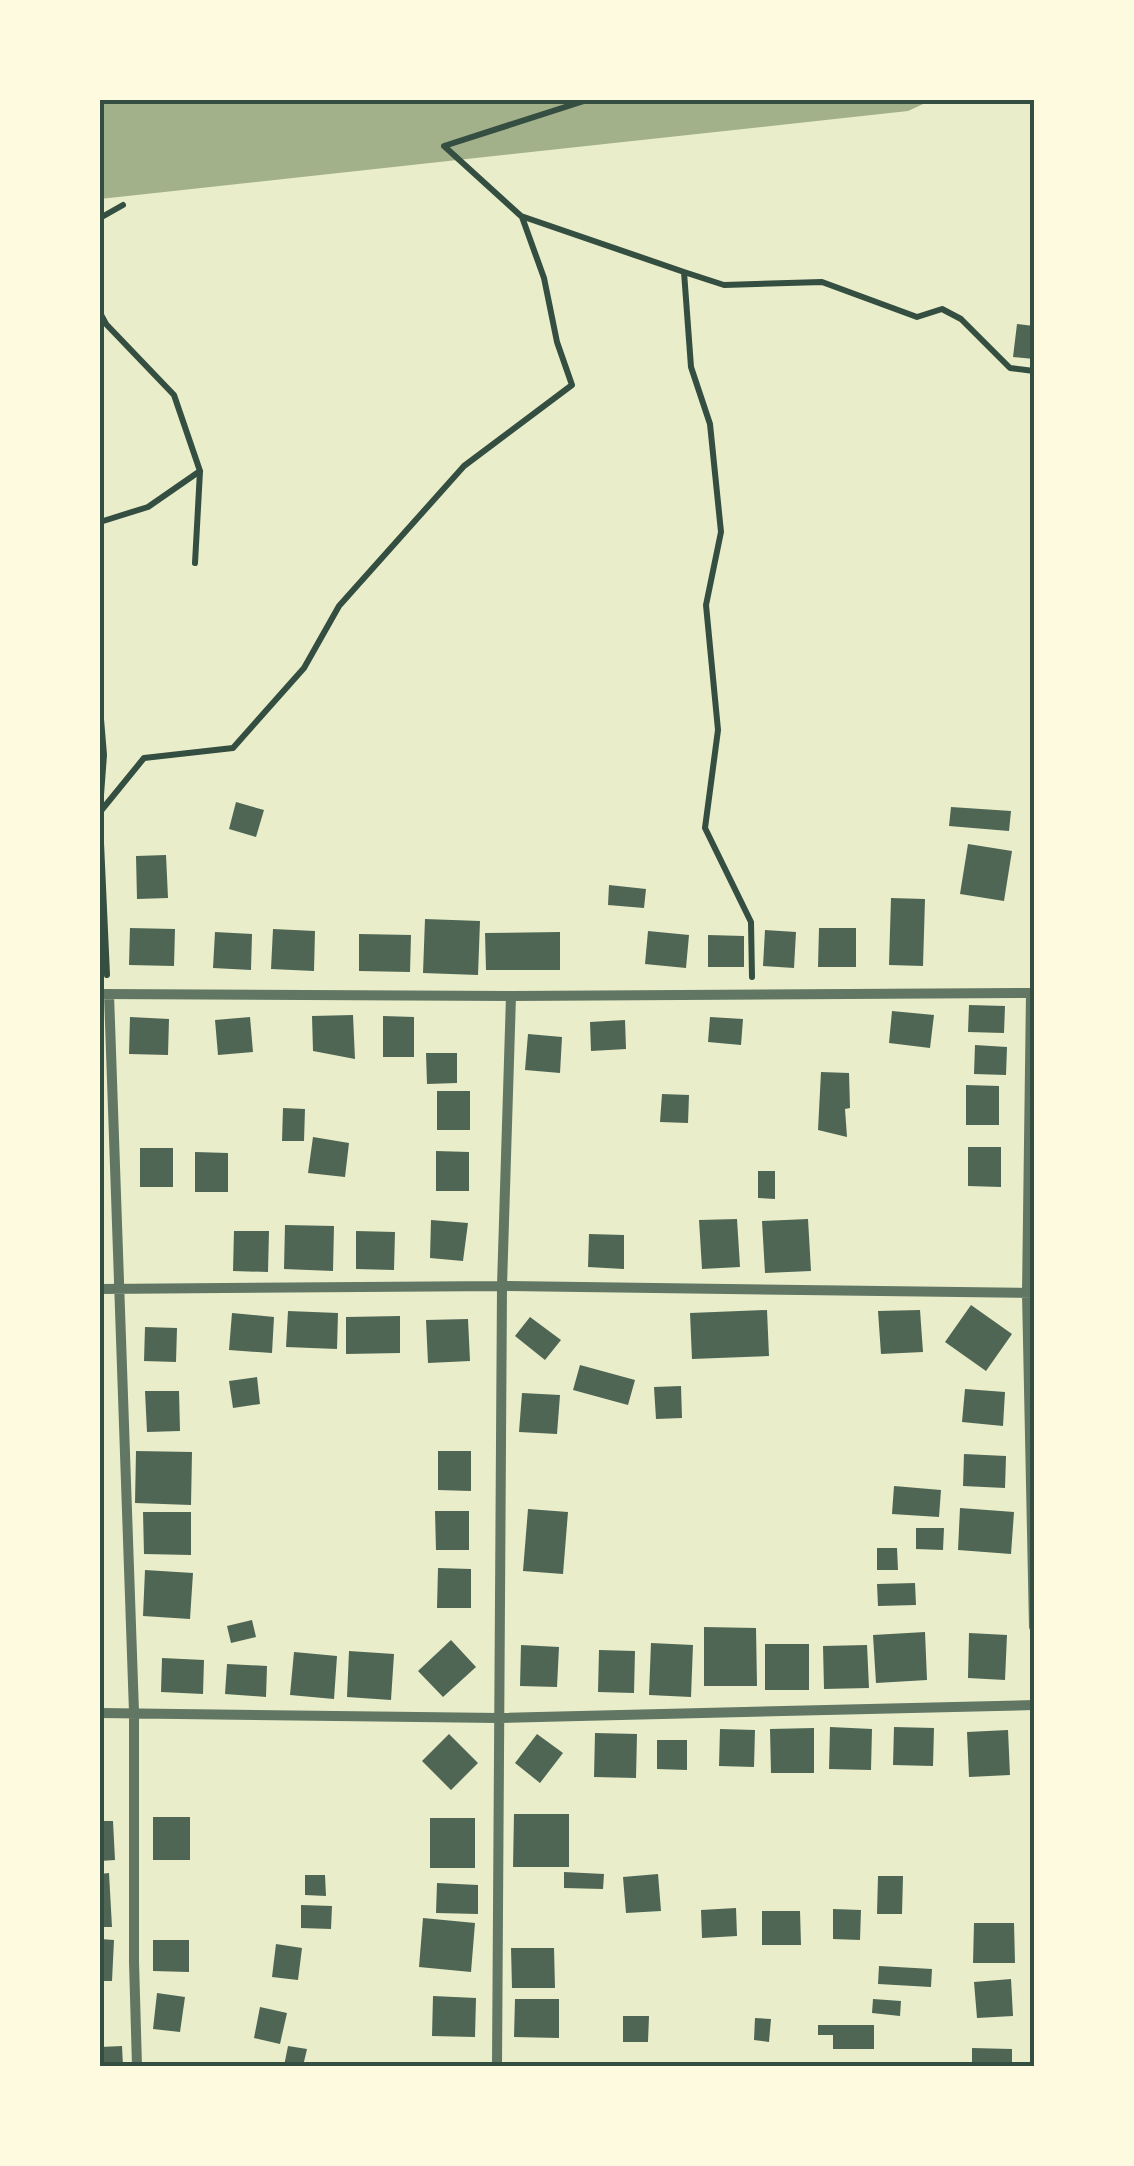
<svg xmlns="http://www.w3.org/2000/svg" width="1134" height="2166" font-family="'Open Sans',sans-serif">
<style>
.water{fill:#a3b18a}
.building{fill:#4f6655}
.lines{fill:none;stroke-linecap:round;stroke-linejoin:round}
.path{stroke:#344e41;stroke-width:6}
.minor{stroke:#617663;stroke-width:10}
.neatline{fill:none;stroke:#344e41;stroke-width:4}
</style>
<rect width="100%" height="100%" fill="#e9edc9"/>
<path class="water" d="M100,100h832l-24,11 -808,88z"/>
<path class="building" d="M1017,324l17,2v33l-21,-2z
M236,802l28,8 -8,27 -27,-8z
M951,807l60,4 -2,20 -60,-5z
M968,844l44,7 -8,50 -44,-7z
M166,855l2,43 -31,1 -1,-43z
M609,885l37,4 -2,19 -36,-3z
M891,898l34,1 -2,67 -34,-1z
M425,919l55,2 -2,54 -55,-2z
M130,928l45,1 -1,37 -45,-1z
M819,928h37v39h-38z
M273,929l42,2 -1,40 -43,-2z
M765,930l31,2 -2,36 -31,-2z
M648,931l41,4 -3,33 -41,-4z
M215,932l37,2 -1,36 -38,-2z
M560,932v38h-74l-1,-37z
M359,934l52,1 -1,37 -51,-1z
M708,935l36,1v31h-36z
M969,1005l36,1 -1,27 -36,-1z
M892,1011l42,4 -4,33 -41,-5z
M353,1015l2,44 -42,-8 -1,-35z
M383,1016l31,1v40h-31z
M130,1017l39,2 -1,36 -39,-1z
M250,1017l3,35 -35,3 -3,-35z
M710,1017l33,2 -2,26 -33,-3z
M625,1020l1,29 -35,2 -1,-29z
M528,1034l34,3 -2,36 -35,-3z
M975,1045l32,2 -1,28 -32,-1z
M426,1053h31v30l-30,1z
M821,1072l28,1 1,35 -5,1 2,28 -29,-7z
M966,1085l33,1v39h-33z
M437,1091h33v39h-33z
M662,1094l27,1 -1,28 -28,-1z
M283,1108l22,1 -1,32h-22z
M313,1137l36,6 -4,34 -37,-4z
M968,1147h33v40l-33,-1z
M140,1148h33v39h-33z
M436,1151l33,1v39h-33z
M195,1152l33,1v39h-33z
M758,1171h17v28l-17,-1z
M737,1219l3,48 -38,2 -3,-49z
M808,1219l3,52 -46,2 -3,-52z
M431,1220l37,3 -5,38 -33,-3z
M285,1225l49,1 -1,45 -49,-2z
M234,1231h35l-1,41 -35,-1z
M356,1231l39,1 -1,38 -38,-1z
M589,1234l35,1v34l-36,-2z
M971,1305l41,29 -26,37 -41,-29z
M767,1310l2,46 -77,3 -2,-46z
M920,1310l3,42 -42,2 -3,-43z
M288,1311l50,2 -1,36 -51,-2z
M232,1313l42,4 -2,36 -43,-3z
M400,1316v37l-54,1v-37z
M530,1317l31,23 -16,20 -30,-24z
M468,1319l2,42 -42,2 -2,-43z
M145,1327l32,1 -1,34 -32,-1z
M580,1365l55,15 -7,25 -55,-15z
M257,1377l3,27 -27,4 -4,-27z
M681,1386l1,32 -26,1 -2,-32z
M965,1389l40,3 -2,34 -41,-4z
M145,1391h34l1,40 -33,1z
M522,1393l38,2 -3,39 -38,-2z
M136,1451l56,1 -1,53 -56,-2z
M438,1451h33v40l-33,-1z
M964,1454l42,2 -1,32 -42,-2z
M894,1486l47,4 -2,27 -47,-3z
M960,1508l54,4 -3,42 -53,-4z
M528,1509l40,3 -5,62 -40,-3z
M435,1511h34v39h-33z
M143,1512h48v43l-47,-1z
M916,1528h28l-1,22 -27,-1z
M877,1548h20l1,22h-21z
M438,1568l33,1v39h-34z
M145,1570l48,3 -3,46 -47,-3z
M915,1583l1,22 -38,1 -1,-22z
M252,1620l4,17 -25,6 -4,-17z
M704,1627l52,1 1,58h-53z
M925,1632l2,48 -51,3 -3,-48z
M969,1633l38,2 -2,45 -37,-2z
M451,1640l25,27 -33,30 -25,-26z
M651,1643l42,2 -2,52 -42,-2z
M765,1644h44v46h-44z
M521,1645l38,2 -2,40 -37,-1z
M867,1645l2,43 -45,1 -1,-43z
M599,1650l36,1 -1,42 -36,-1z
M349,1651l45,3 -3,46 -44,-3z
M294,1652l43,4 -3,43 -44,-4z
M162,1658l42,2 -1,34 -42,-2z
M227,1664l40,2 -1,31 -41,-3z
M830,1727l42,2 -1,41 -42,-1z
M894,1727l40,1 -1,38 -40,-1z
M814,1728v45h-43l-1,-44z
M720,1729l35,1 -1,37 -35,-1z
M1008,1730l2,45 -41,2 -2,-45z
M595,1733l42,1 -1,44 -42,-1z
M449,1734l29,29 -27,27 -29,-29z
M537,1734l26,19 -23,30 -25,-20z
M657,1740h30v30l-30,-1z
M514,1814h55v53h-56z
M153,1817h37v43h-37z
M430,1818h45v50h-45z
M100,1821h13l2,39 -15,1z
M564,1872l40,2 -1,15 -39,-1z
M109,1873l3,54h-12v-53z
M658,1874l3,37 -35,2 -3,-36z
M305,1875h20l1,21 -21,-1z
M878,1876h25l-1,38h-25z
M437,1883l41,2v29l-42,-1z
M301,1905l31,1 -1,23 -30,-1z
M736,1908l1,28 -35,2 -1,-28z
M833,1909l28,1 -1,30 -27,-1z
M762,1911h38l1,34h-39z
M423,1918l52,5 -4,49 -52,-5z
M974,1923h40l1,40h-42z
M100,1939l14,1 -2,41h-12z
M153,1940h36v32l-36,-1z
M276,1944l26,4 -4,32 -26,-3z
M511,1948h43l1,40h-43z
M879,1966l53,3 -1,18 -53,-3z
M1011,1979l2,37 -36,2 -3,-36z
M157,1993l28,4 -5,35 -27,-3z
M433,1996l43,2 -1,39 -43,-1z
M515,1999h44v39l-45,-1z
M873,1999l28,2 -1,15 -28,-3z
M260,2007l27,6 -7,31 -26,-6z
M623,2016h26l-1,26h-25z
M755,2018l16,1 -2,23 -15,-2z
M818,2025h56v24h-41v-14h-15z
M122,2046l1,20h-23v-19z
M288,2046l19,3 -4,17h-19z
M972,2048l40,1v17h-40z"/>
<g class="lines">
<path class="path" d="M587,100l-143,46 77,70 163,56 7,95 19,57 11,108 -15,73 12,125 -13,98 46,94 1,55
M100,218l23,-13
M684,272l40,13 98,-3 95,35 25,-8 19,10 49,49 24,3
M100,313l6,11 68,71 26,76 -5,92
M100,522l48,-15 52,-36
M100,707l4,48 -4,53
M100,812l44,-54 89,-10 71,-80 35,-62 125,-140 108,-81 -15,-43 -13,-64 -22,-61
M100,821l7,154"/>
<path class="minor" d="M1031,993l-4,300 7,334
M100,994l411,2 523,-3
M109,994l25,718v250l3,104
M100,1289l402,-3 532,7
M100,1713l399,5 535,-13
M497,2066l5,-780 9,-290"/>
</g>
<rect width="1134" height="2166" fill="none" stroke="#fefae0" stroke-width="205"/>
<rect x="102" y="102" width="930" height="1962" class="neatline"/>
</svg>
